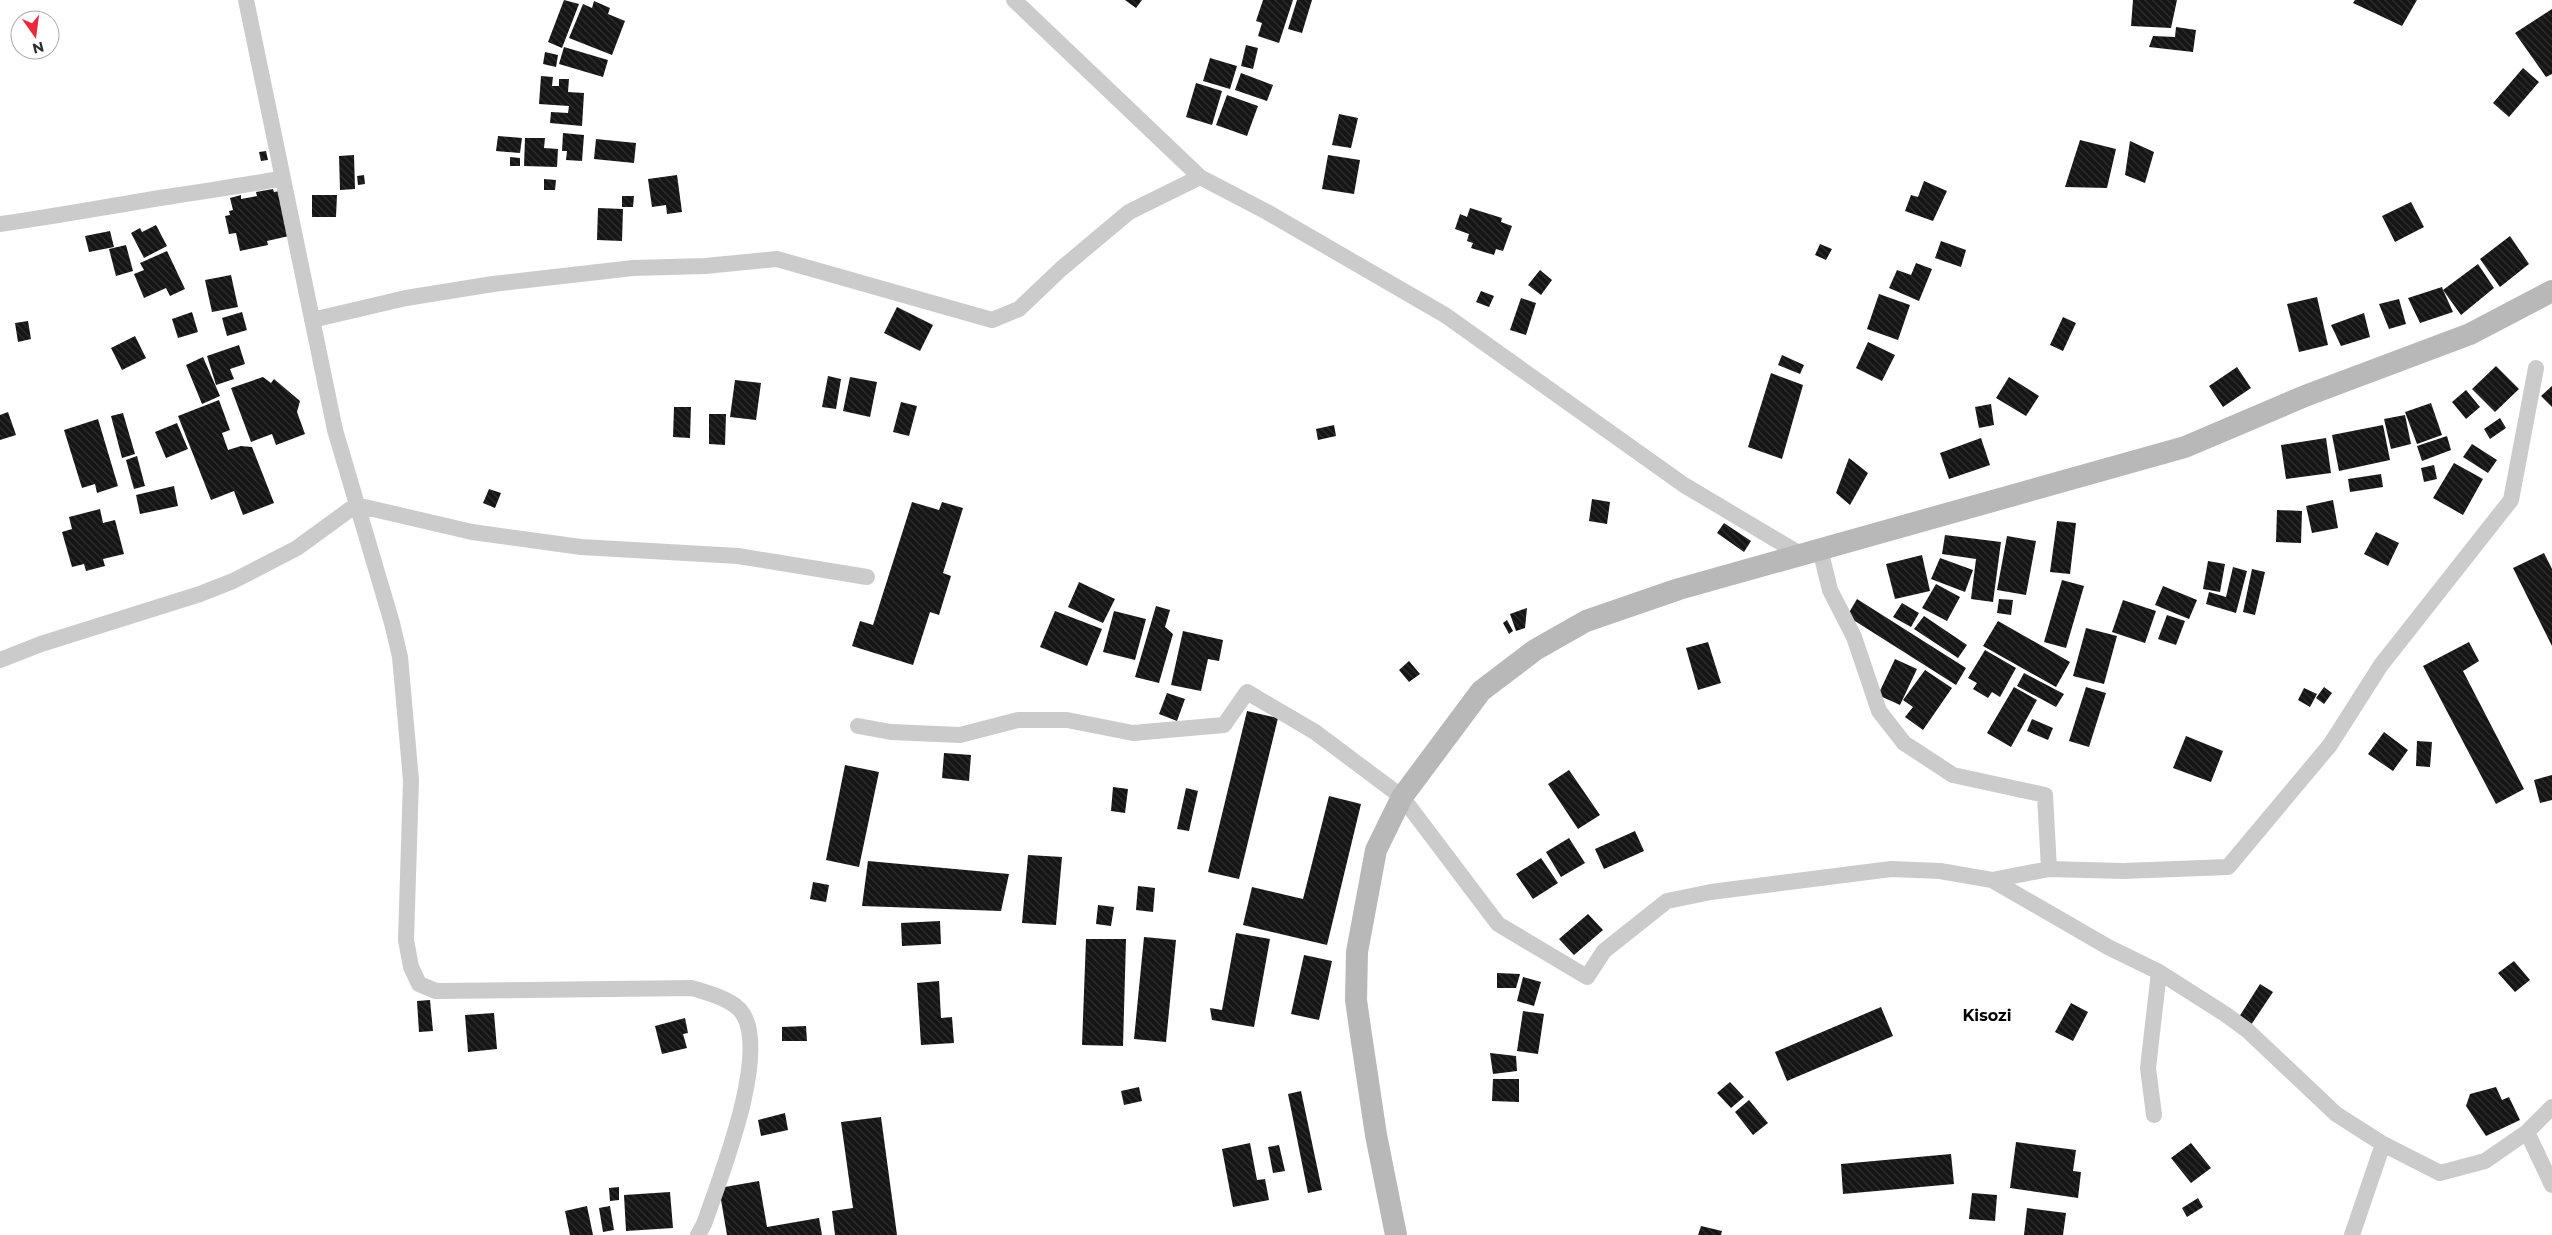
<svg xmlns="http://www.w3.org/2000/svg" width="2552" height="1235" font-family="Montserrat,sans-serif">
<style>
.building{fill:url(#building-back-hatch)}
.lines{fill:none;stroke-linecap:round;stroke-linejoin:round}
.street{stroke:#cbcbcb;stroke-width:16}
.secondary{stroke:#b8b8b8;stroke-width:22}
.labels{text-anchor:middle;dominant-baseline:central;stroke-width:5;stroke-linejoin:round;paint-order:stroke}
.quarter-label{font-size:16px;font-weight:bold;fill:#000;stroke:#fff}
</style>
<defs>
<pattern id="building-back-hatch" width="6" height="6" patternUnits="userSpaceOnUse" patternTransform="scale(1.25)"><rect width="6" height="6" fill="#151515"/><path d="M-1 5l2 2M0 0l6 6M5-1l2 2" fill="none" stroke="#2f2f2f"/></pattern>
</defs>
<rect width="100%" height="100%" fill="#fff"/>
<path class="building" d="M564,0l15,4 -17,44 -14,-6z
M1125,0h17l-6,8z
M1263,0h30l-14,43 -21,-7 4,-13 -6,-2z
M1297,0h15l-10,33 -14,-4z
M2133,0h44l-6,28 -40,-2z
M2355,0h62l-15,26 -49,-23z
M594,1l16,7 -2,6 17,7 -13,34 -43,-17 14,-34 9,4z
M2552,9v65l-6,3 -31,-44z
M2176,27l20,3 -3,22 -44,-5 4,-11 22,1z
M1246,45l12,3 -5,21 -12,-3z
M564,47l44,13 -5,17 -44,-13z
M545,52l13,3 -2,12 -13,-3z
M1210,58l27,8 -7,23 -27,-8z
M2523,68l16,14 -30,35 -16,-14z
M1241,73l32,12 -6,16 -32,-11z
M541,76l12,1 -1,9h7v-7h10l-1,13 16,1 -2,33 -32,-3 1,-11 17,1 1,-7 -30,-2z
M1196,83l26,8 -10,34 -26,-8z
M1227,95l31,11 -11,30 -31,-11z
M1339,114l19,4 -7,30 -19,-3z
M563,133l21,2 -2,26 -16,-1 1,-9h-5z
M498,136l24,2 -2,15 -24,-2z
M525,138h20l-1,10 14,1 -1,18 -33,-1z
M596,139l40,4 -2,20 -40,-4z
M2080,140l36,9 -9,39 -42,-1z
M2130,141l24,11 -9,31 -20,-8z
M266,151l2,9 -7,1 -2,-9z
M354,155l1,34 -15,1 -1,-34z
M1328,155l32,5 -6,34 -32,-5z
M510,157l10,1v8h-10z
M364,175l1,9 -7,1 -1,-9z
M677,175l5,37 -15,2 -1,-9 -14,2 -4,-28z
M544,179l12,1 -1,10h-11z
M1924,181l23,10 -14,30 -28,-10 6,-16 7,2z
M273,189l1,3 6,-1 9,45 -22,5 1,4 -28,6 -4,-18 -7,1 -4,-18 5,-1 -1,-4 4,-1 -3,-12 11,-3v4l16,-3 -1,-4z
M312,195h25l-1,22h-24z
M622,196h12l-1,11h-11z
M2411,202l13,25 -29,15 -13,-26z
M598,208l25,1 -1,32 -25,-1z
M1470,208l32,10 -1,4 11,4 -9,25 -7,-2 -2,6 -23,-7 2,-5 -6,-2 2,-7 -14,-5 5,-15 7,3z
M156,225l11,21 -23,12 -13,-25 9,-5 2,4z
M110,231l4,16 -25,5 -4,-16z
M2510,236l19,28 -29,23 -20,-28z
M1941,241l25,9 -5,17 -26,-9z
M1820,244l12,5 -6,11 -11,-5z
M126,245l7,26 -17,5 -7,-27z
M167,251l18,38 -15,7 -4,-8 -22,10 -10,-24 10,-4 -4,-7z
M1916,263l16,6 -13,32 -30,-13 8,-18 14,5z
M2478,264l16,24 -33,27 -18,-25 10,22 -33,11 -12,-25 34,-11 1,3z
M1540,270l12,10 -11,15 -13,-10z
M231,275l7,32 -26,5 -7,-32z
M1481,291l13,5 -5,11 -13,-5z
M1879,294l31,11 -12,35 -31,-11z
M2317,297l11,48 -29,7 -12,-48z
M1521,298l15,5 -10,32 -16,-5z
M2399,299l7,25 -17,5 -10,-25z
M897,307l36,18 -13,26 -36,-18z
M192,312l6,20 -20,6 -6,-19z
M242,312l5,18 -20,6 -5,-18z
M2364,313l6,24 -29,9 -10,-21z
M2063,317l13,6 -13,28 -13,-6z
M28,321l3,18 -13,3 -3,-19z
M135,336l11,22 -24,12 -11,-22z
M1868,342l27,13 -13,26 -26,-13z
M239,345l6,19 -15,5 4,10 -18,6 -9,-29z
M1782,355l22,10 -4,9 -22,-9z
M203,357l17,39 -18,8 -16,-39z
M2496,366l23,23 -24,23 -23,-23z
M2237,367l14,21 -28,19 -14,-21z
M1771,373l32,12 -21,74 -34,-12z
M828,376l13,3 -5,30 -14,-2z
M263,377l8,6 3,-4 26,22 -3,11 8,22 -29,11 -4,-11 -21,8 -20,-54z
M850,377l27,5 -7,35 -27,-6z
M2009,377l30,19 -13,20 -30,-18z
M735,380l26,3 -5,37 -26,-3z
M2552,386v21l-11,-11z
M2466,390l14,17 -14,12 -14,-17z
M219,400l11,30 -8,3 6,17 13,-4 11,1 22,56 -31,12 -9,-24 -23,9 -33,-84z
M901,402l16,4 -8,30 -16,-4z
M2431,403l11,32 -25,9 -12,-32z
M1991,404l3,21 -15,3 -4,-21z
M674,407h17l-1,31 -17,-1z
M8,412l8,23 -16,5v-25z
M123,413l12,41 -13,4 -11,-42z
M709,414h17l-1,31 -16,-1z
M2405,415l6,29 -20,5 -7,-30z
M2500,418l6,10 -16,11 -6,-10z
M98,419l20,67 -21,7 -2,-9 -13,4 -18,-58z
M177,423l11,26 -22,9 -11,-26z
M1334,425l2,11 -18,4 -2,-11z
M2383,425l7,35 -51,11 -7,-36z
M2447,436l4,14 -29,11 -5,-15z
M1981,438l9,27 -41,14 -9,-26z
M2326,438l5,35 -45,6 -5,-34z
M2472,444l25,16 -9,13 -25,-16z
M137,456l8,30 -11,3 -8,-29z
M1849,458l19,15 -18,32 -14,-12z
M2454,463l29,16 -20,36 -30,-17z
M2434,465l3,14 -13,3 -3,-14z
M2381,474l2,13 -33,5 -2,-13z
M174,486l4,20 -38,8 -4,-19z
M489,489l12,4 -6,15 -12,-5z
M1592,499l18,3 -3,22 -18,-3z
M2333,500l5,28 -26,5 -6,-27z
M912,502l27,8 3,-8 21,6 -20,65 8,3 -12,39 -9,-3 -17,53 -61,-19 8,-25 13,4z
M100,509l3,14 12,-3 9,34 -21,5 2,7 -19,5 -2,-7 -12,3 -10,-35 10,-3 -3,-12z
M2277,510l25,1 -1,32 -25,-1z
M2057,521l19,2 -6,51 -20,-2z
M1724,523l27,18 -7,11 -27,-19z
M2376,532l23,11 -11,23 -24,-12z
M1945,535l56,7 -8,60 -22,-3 5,-40 -34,-5z
M2007,536l29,5 -10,54 -29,-5z
M2544,553l8,16v77l-39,-78z
M1922,555l8,36 -35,8 -9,-35z
M1940,558l33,12 -8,22 -34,-13z
M2208,561l17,3 -5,28 -17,-3z
M2233,567l14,4 -11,42 -30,-9 3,-12 17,5z
M2252,569l13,3 -10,43 -12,-3z
M2062,580l22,6 -18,62 -22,-6z
M1079,582l36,17 -12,24 -35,-16z
M1936,584l24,13 -13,24 -25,-13z
M2163,586l34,14 -8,19 -34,-14z
M1857,599l109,69 -10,17 -109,-69z
M1999,599l14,1 -2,15 -14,-2z
M2123,600l33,11 -11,32 -33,-11z
M1902,603l17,10 -8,14 -18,-10z
M1156,606l14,4 -5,17 8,7 -14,49 -24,-6z
M1527,608l-2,20 -9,3 -6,-17z
M1055,611l47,18 -15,37 -47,-19z
M1114,611l32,8 -11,41 -32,-8z
M2167,615l18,6 -9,24 -18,-6z
M1924,616l43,29 -9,13 -44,-29z
M1507,620l6,11 -4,3 -6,-11z
M1998,621l72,41 -14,25 -73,-41z
M2086,628l31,8 -13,48 -31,-8z
M1183,631l40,9 -4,21 -11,-2 -7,32 -30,-6z
M1708,642l13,41 -23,7 -12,-42z
M2469,642l10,19 -16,10 61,118 -28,15 -73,-138z
M1985,650l31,18 -16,29 -8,-5 -4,6 -15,-9 4,-6 -9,-5z
M1895,659l22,10 -17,36 -22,-10z
M1409,661l11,13 -11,8 -10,-12z
M1925,670l27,18 -29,42 -18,-13 8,-10 -10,-7z
M2024,673l40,21 -8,13 -39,-21z
M2014,687l23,13 -26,47 -24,-14z
M2086,687l20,6 -17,54 -20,-6z
M2324,687l8,6 -8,11 -8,-6z
M2304,688l13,6 -7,13 -12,-7z
M1167,693l18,6 -8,22 -18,-7z
M1247,711l31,7 -39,161 -31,-7z
M2032,719l21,9 -5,12 -21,-9z
M2384,732l24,18 -15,21 -25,-17z
M2186,736l37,15 -12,31 -38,-14z
M2417,741l15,1 -2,25 -14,-1z
M944,753l27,2 -2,26 -27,-3z
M845,765l34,7 -20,95 -33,-7z
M1569,770l31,45 -22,14 -30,-45z
M2552,775v25l-12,3 -6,-23z
M1113,787l15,2 -3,24 -14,-2z
M1186,788l12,3 -9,40 -12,-2z
M1329,796l32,8 -34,141 -84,-20 9,-38 51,12z
M1635,831l9,20 -40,18 -9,-20z
M1569,838l16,25 -24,14 -15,-25z
M1028,855l34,2 -6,68 -34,-2z
M1541,858l17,25 -25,16 -17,-25z
M868,861l141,13 -8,37 -139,-5z
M813,882l16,3 -3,17 -16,-3z
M1138,886l17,2 -2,24 -17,-2z
M1098,905l16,2 -3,19 -15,-2z
M1588,914l15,16 -29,25 -15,-16z
M940,921l1,23 -39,2 -1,-23z
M1236,933l34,6 -16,88 -42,-7 -2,-12 12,2z
M1144,937l32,3 -10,102 -32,-3z
M1086,939h40l-3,107 -41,-1z
M1304,955l28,6 -13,59 -28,-6z
M2514,961l16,19 -15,12 -17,-19z
M1497,973l23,1 -4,14h-19z
M1523,977l18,5 -7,24 -17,-5z
M939,981l2,37 11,-1 2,26 -33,2 -4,-62z
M2260,984l13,8 -22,33 -12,-8z
M430,1000l3,31 -14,1 -2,-31z
M2071,1003l17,9 -15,29 -18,-9z
M1881,1007l12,29 -106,45 -12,-29z
M1523,1011l21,3 -6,40 -21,-3z
M494,1013l3,36 -29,3 -3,-37z
M685,1018l3,15 -5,1 4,14 -25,6 -7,-28z
M806,1026l1,15h-25v-14z
M1490,1053l26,3 1,15 -24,3z
M1493,1079h26v23l-27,-1z
M1730,1082l14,15 -13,11 -14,-15z
M1139,1087l3,14 -18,4 -3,-14z
M2496,1087l6,13 7,-3 11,23 -34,16 -20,-30 4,-12z
M1301,1091l21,99 -14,3 -20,-99z
M1749,1100l19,23 -15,12 -18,-23z
M785,1113l3,17 -27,6 -3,-16z
M881,1117l16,118h-62l-3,-24 21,-3 -12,-86z
M2016,1142l60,8 -3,21 8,1 -3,26 -68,-10z
M1250,1143l7,37 8,-1 4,21 -36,7 -11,-58z
M2191,1143l20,25 -20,15 -20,-25z
M1279,1145l6,26 -12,2 -5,-26z
M1951,1154l3,30 -111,10 -2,-30z
M759,1181l8,46 52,-9 3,17h-95l-8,-47z
M619,1187v13l-9,1 -1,-13z
M670,1192l3,36 -47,3 -2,-36z
M1972,1193l25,2 -2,26 -26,-2z
M2198,1198l5,9 -16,10 -5,-9z
M587,1206l6,29h-23l-5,-24z
M610,1206l4,24 -11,2 -4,-24z
M2027,1208l39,5 -3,22h-39z
M1701,1226l21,5 -1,4h-23z"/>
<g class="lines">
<path class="street" d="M246,0l89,430 57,193 8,34 11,123 -5,160 5,27 8,17 17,7 256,-3c15,5 42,11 51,26 26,42 -23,164 -39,210l-6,11
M1014,0l186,177 67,35 178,103 239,170 116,69
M0,224c58,-8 115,-19 173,-28 36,-6 72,-10 109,-18
M312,320l94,-22 87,-14 140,-16 72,-2 72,-7 215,61 27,-11 42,-40 68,-57 71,-35
M1820,549l10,41 24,47 25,74 25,32 49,32 92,20 4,74
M0,660l41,-16 159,-50 33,-13 64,-33 59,-43 116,27 109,15 157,9 129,21
M858,726l33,6 69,3 58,-15h49l66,13 91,-8 23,-33 68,40 87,65 96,127 89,53 17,-26 63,-50 44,-9 180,-23 49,2 52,9 116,67 51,25 66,42 22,16 89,84 47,30 57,29 45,-12 42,-29 25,-25
M1992,880l57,-11 74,2 105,-4 102,-122 51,-80 130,-165 25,-132
M2154,1115l-6,-47 11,-96
M2527,1132l25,53
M2352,1235l31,-91"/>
<path class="secondary" d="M1396,1235l-20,-100 -15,-100 -5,-35 1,-48 19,-102 26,-53 79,-106 54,-41 51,-29 93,-32 506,-142 120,-51 165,-62 82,-43"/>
</g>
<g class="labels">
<g class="quarter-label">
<text x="1987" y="1015">Kisozi</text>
</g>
</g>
<g transform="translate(35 35) rotate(166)"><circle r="24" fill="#ffffff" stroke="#ababab"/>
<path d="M0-4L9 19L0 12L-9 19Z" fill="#eb293c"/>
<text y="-8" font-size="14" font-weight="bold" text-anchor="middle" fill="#2e2e2e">N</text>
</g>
</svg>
